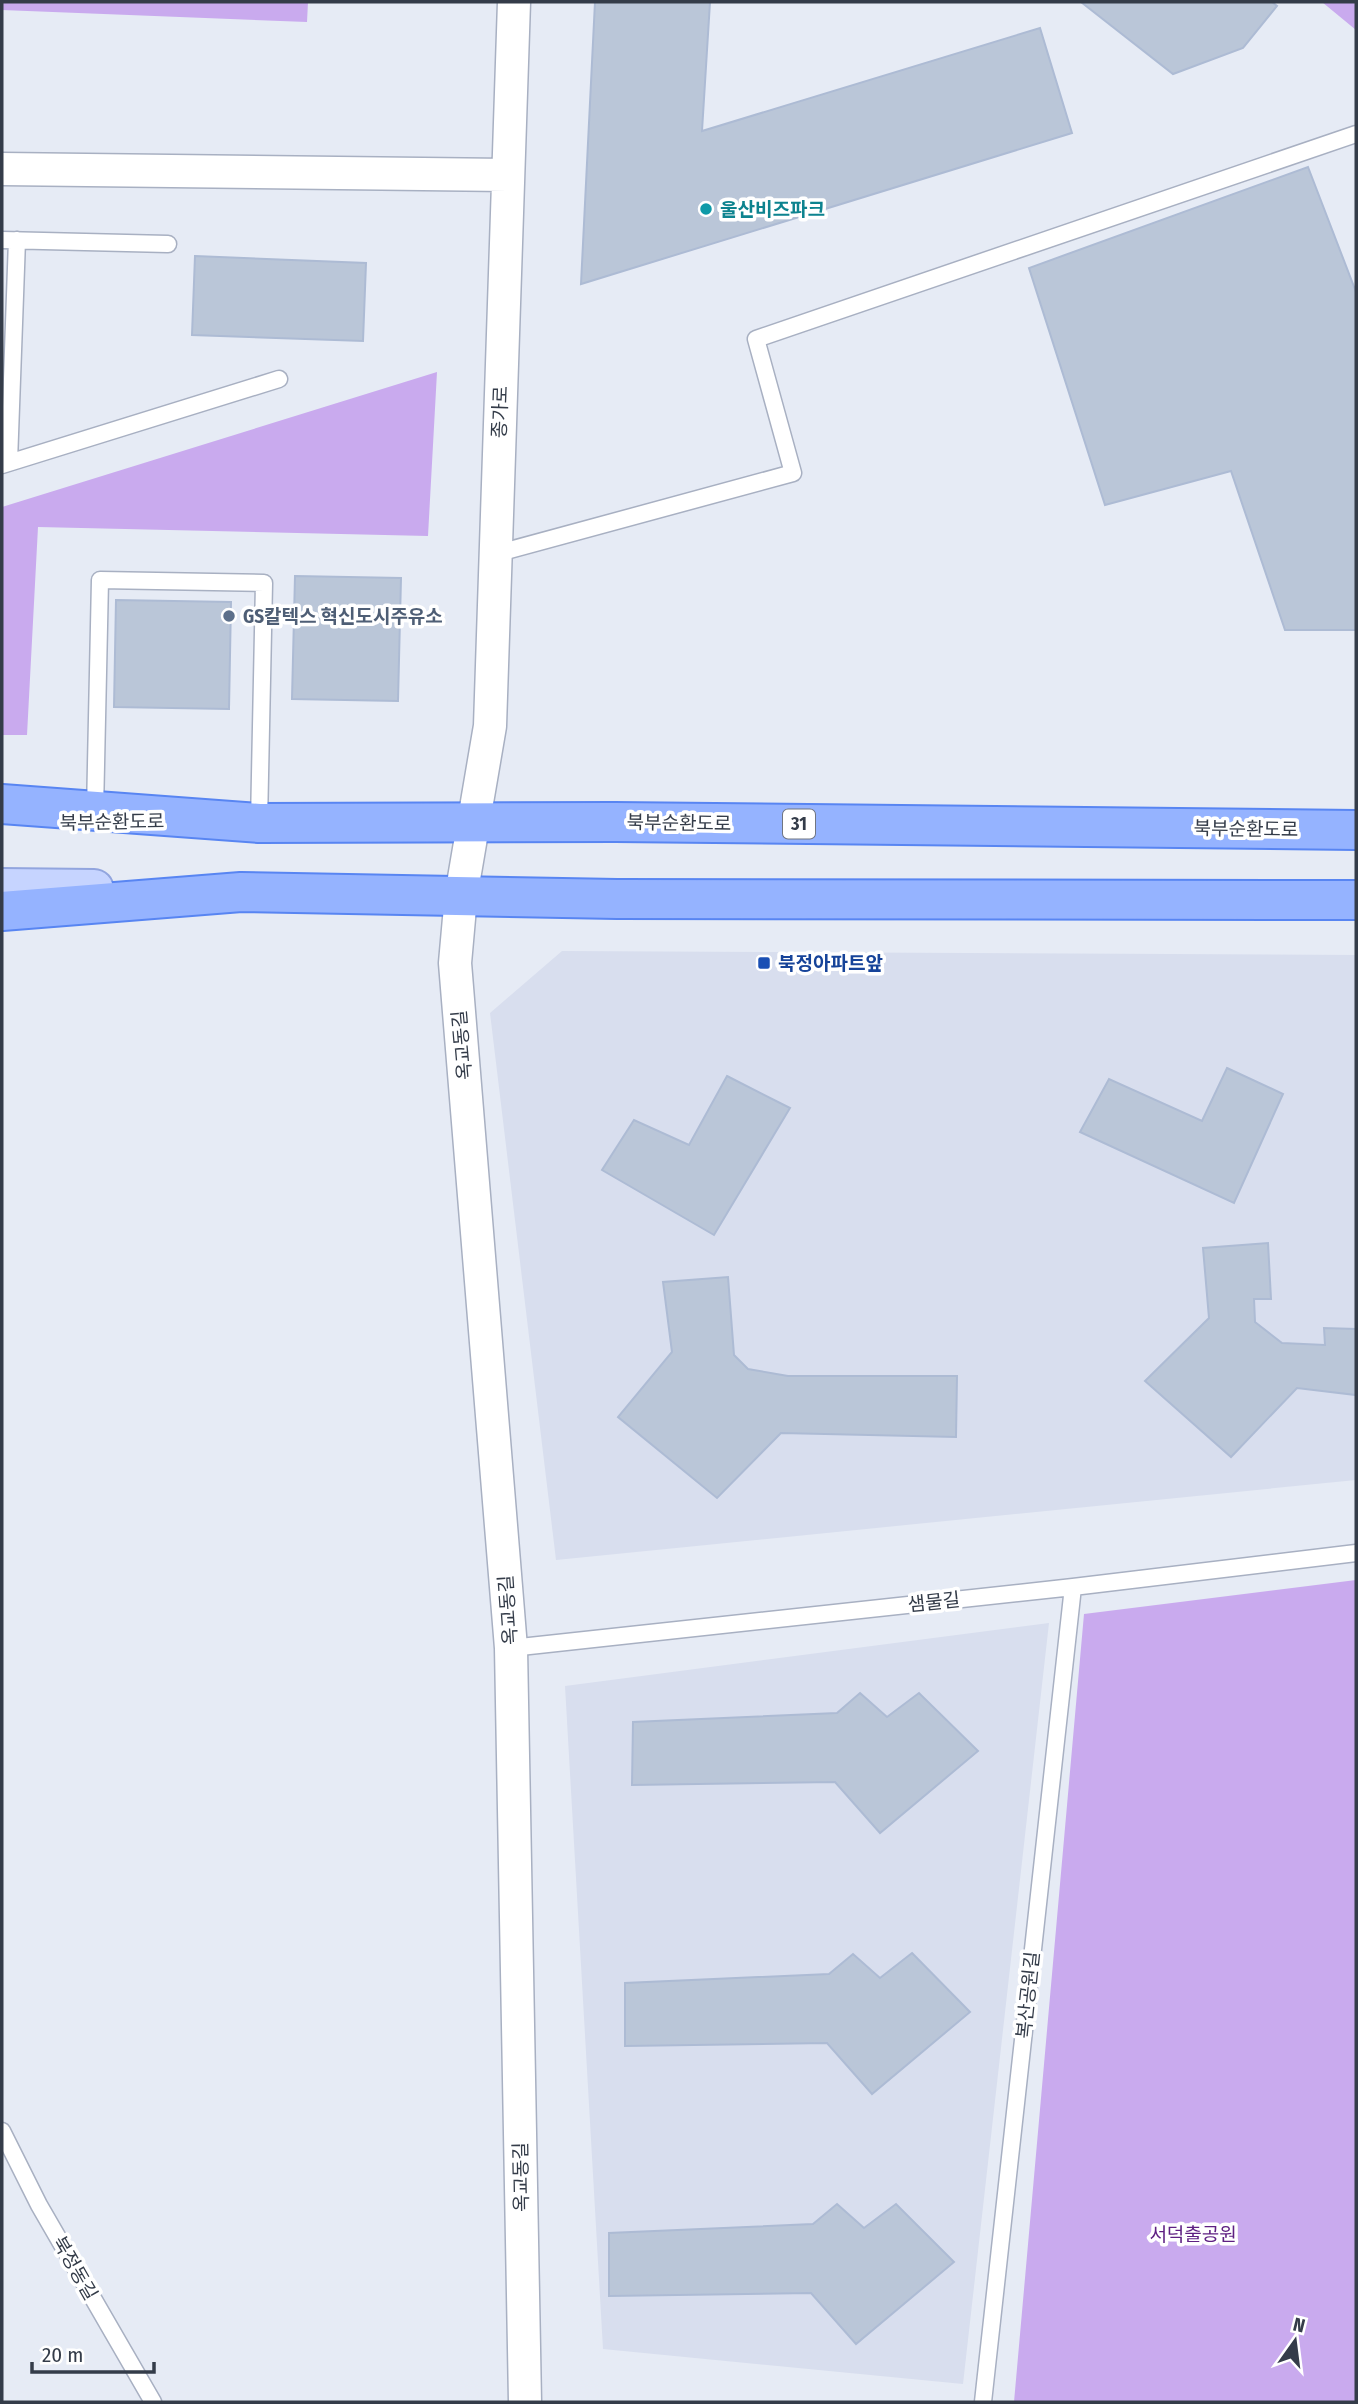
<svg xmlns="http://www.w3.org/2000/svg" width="1358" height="2404" font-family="'Fira Sans Condensed','Noto Sans KR',sans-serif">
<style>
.residential{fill:#d8deee}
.green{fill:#c9aaee}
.building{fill:#bac6d8;stroke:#adbbd4;stroke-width:2}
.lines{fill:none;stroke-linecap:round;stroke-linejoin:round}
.service-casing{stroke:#a8b0c2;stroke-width:19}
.minor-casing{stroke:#a8b0c2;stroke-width:35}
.secondary-casing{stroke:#92a5de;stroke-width:42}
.primary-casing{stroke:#5885f2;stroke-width:42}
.service{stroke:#fff;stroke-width:16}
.minor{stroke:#fff;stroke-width:32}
.secondary{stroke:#c6d4ff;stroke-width:38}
.primary{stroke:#95b3ff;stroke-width:38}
.culture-dot{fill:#0f9aa8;stroke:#fff;stroke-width:2.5}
.service-dot{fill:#5c6f8a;stroke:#fff;stroke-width:2.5}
.transit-dot{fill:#1a4fb4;stroke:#fff;stroke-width:2.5}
.labels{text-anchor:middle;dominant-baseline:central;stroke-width:7;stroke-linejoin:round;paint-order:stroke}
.shield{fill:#fff;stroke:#717680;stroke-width:2}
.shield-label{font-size:18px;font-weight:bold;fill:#343c49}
.culture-label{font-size:19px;font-weight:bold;fill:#0d838f;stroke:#fff;text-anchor:start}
.street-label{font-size:19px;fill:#343c49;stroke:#fff}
.service-label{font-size:19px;font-weight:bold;fill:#4e5e75;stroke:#fff;text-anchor:start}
.transit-label{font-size:19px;font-weight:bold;fill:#164399;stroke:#fff;text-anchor:start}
.park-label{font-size:19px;fill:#5e2082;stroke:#fff}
</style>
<rect width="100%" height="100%" fill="#e6ebf5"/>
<path class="residential" d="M562,951l794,4v525l-800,80 -66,-547z
M1049,1623l-86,761 -360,-35 -38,-663z"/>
<path class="green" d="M2,2h306l-1,20 -305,-12z
M1322,2h34v28z
M437,372l-9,164 -390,-9 -11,208h-25v-228z
M1356,1580v822h-342l70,-788z"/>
<path class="building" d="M595,2h115l-8,129 338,-103 32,105 -491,151z
M1081,2h191l5,4 -34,42 -70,26z
M1308,167l48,125v338h-71l-54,-159 -126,34 -76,-237z
M195,256l171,7 -3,78 -171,-6z
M295,576l106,2 -3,123 -106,-2z
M116,600l115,2 -2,107 -115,-2z
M1227,1068l56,26 -49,109 -154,-71 29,-53 93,42z
M727,1076l63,32 -76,127 -112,-65 32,-50 55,25z
M1268,1243l3,56h-17l1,23 27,21 43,2 -1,-17 32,1v66l-59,-7 -66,69 -86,-76 64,-63 -6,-70z
M728,1277l6,78 14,14 40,7h169l-1,61 -175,-4 -64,65 -99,-81 54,-65 -9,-70z
M860,1693l27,24 32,-24 59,58 -98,82 -45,-51 -203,3 1,-63 204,-9z
M912,1953l58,59 -98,82 -45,-51 -202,3v-63l204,-9 24,-20 27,24z
M837,2204l27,24 32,-24 58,58 -98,82 -45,-51 -202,3v-63l204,-9z"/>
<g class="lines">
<defs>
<path id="service" d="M2,240l166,4
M9,462l8,-222
M2,465l277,-86
M495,554l298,-81 -37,-134 600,-205
M95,811l5,-231 164,3 -5,240
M511,1648l562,-61 283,-34
M2,2131l37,74 114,197
M983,2402l90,-815"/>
<path id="minor" d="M514,2l-24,724 -29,170 -6,67 56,685 14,754
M2,169l505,6"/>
<path id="secondary" d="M2,888l92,1"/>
<path id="primary" d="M2,804l257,19 356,-1 741,8
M2,911l239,-19 376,7 739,1"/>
</defs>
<use href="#service" class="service-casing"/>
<use href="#minor" class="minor-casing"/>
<use href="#secondary" class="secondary-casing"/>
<use href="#primary" class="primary-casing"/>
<use href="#service" class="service"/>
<use href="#minor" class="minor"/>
<use href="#secondary" class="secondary"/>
<use href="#primary" class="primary"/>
</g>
<circle class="culture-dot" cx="706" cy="209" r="7"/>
<circle class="service-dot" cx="229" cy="616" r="7"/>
<rect class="transit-dot" x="757" y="956" width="14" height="14" rx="3.5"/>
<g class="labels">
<rect class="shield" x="783" y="809.5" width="32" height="29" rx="5"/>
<g class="shield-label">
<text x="799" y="824">31</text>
</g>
<g class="culture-label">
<text x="720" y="209">울산비즈파크</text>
</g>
<g class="street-label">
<text transform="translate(500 412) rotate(-88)">종가로</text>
<text transform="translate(112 822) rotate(-1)">북부순환도로</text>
<text transform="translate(679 823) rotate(1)">북부순환도로</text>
<text transform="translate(1246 829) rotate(1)">북부순환도로</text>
<text transform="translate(462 1045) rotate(-95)">옥교동길</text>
<text transform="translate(934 1602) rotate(-6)">샘물길</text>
<text transform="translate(508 1610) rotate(-94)">옥교동길</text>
<text transform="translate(1028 1995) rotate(-84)">복산공원길</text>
<text transform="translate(521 2177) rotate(-91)">옥교동길</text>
<text transform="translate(75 2268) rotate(60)">북정동길</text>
</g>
<g class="service-label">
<text x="243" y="616">GS칼텍스 혁신도시주유소</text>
</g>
<g class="transit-label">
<text x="778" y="963">북정아파트앞</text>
</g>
<g class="park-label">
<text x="1193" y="2234">서덕출공원</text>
</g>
</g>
<rect width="1358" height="2404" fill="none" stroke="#343c49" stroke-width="7"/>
<g transform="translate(1295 2341) rotate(14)" stroke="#ffffff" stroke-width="5" paint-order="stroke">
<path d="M0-5L12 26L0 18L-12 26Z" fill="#343c49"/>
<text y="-10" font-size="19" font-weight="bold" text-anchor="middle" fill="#343c49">N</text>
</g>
<path d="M32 2362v10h122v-10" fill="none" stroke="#343c49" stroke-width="3.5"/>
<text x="42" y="2362" font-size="21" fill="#343c49" stroke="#ffffff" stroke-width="5" paint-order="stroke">20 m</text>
</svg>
